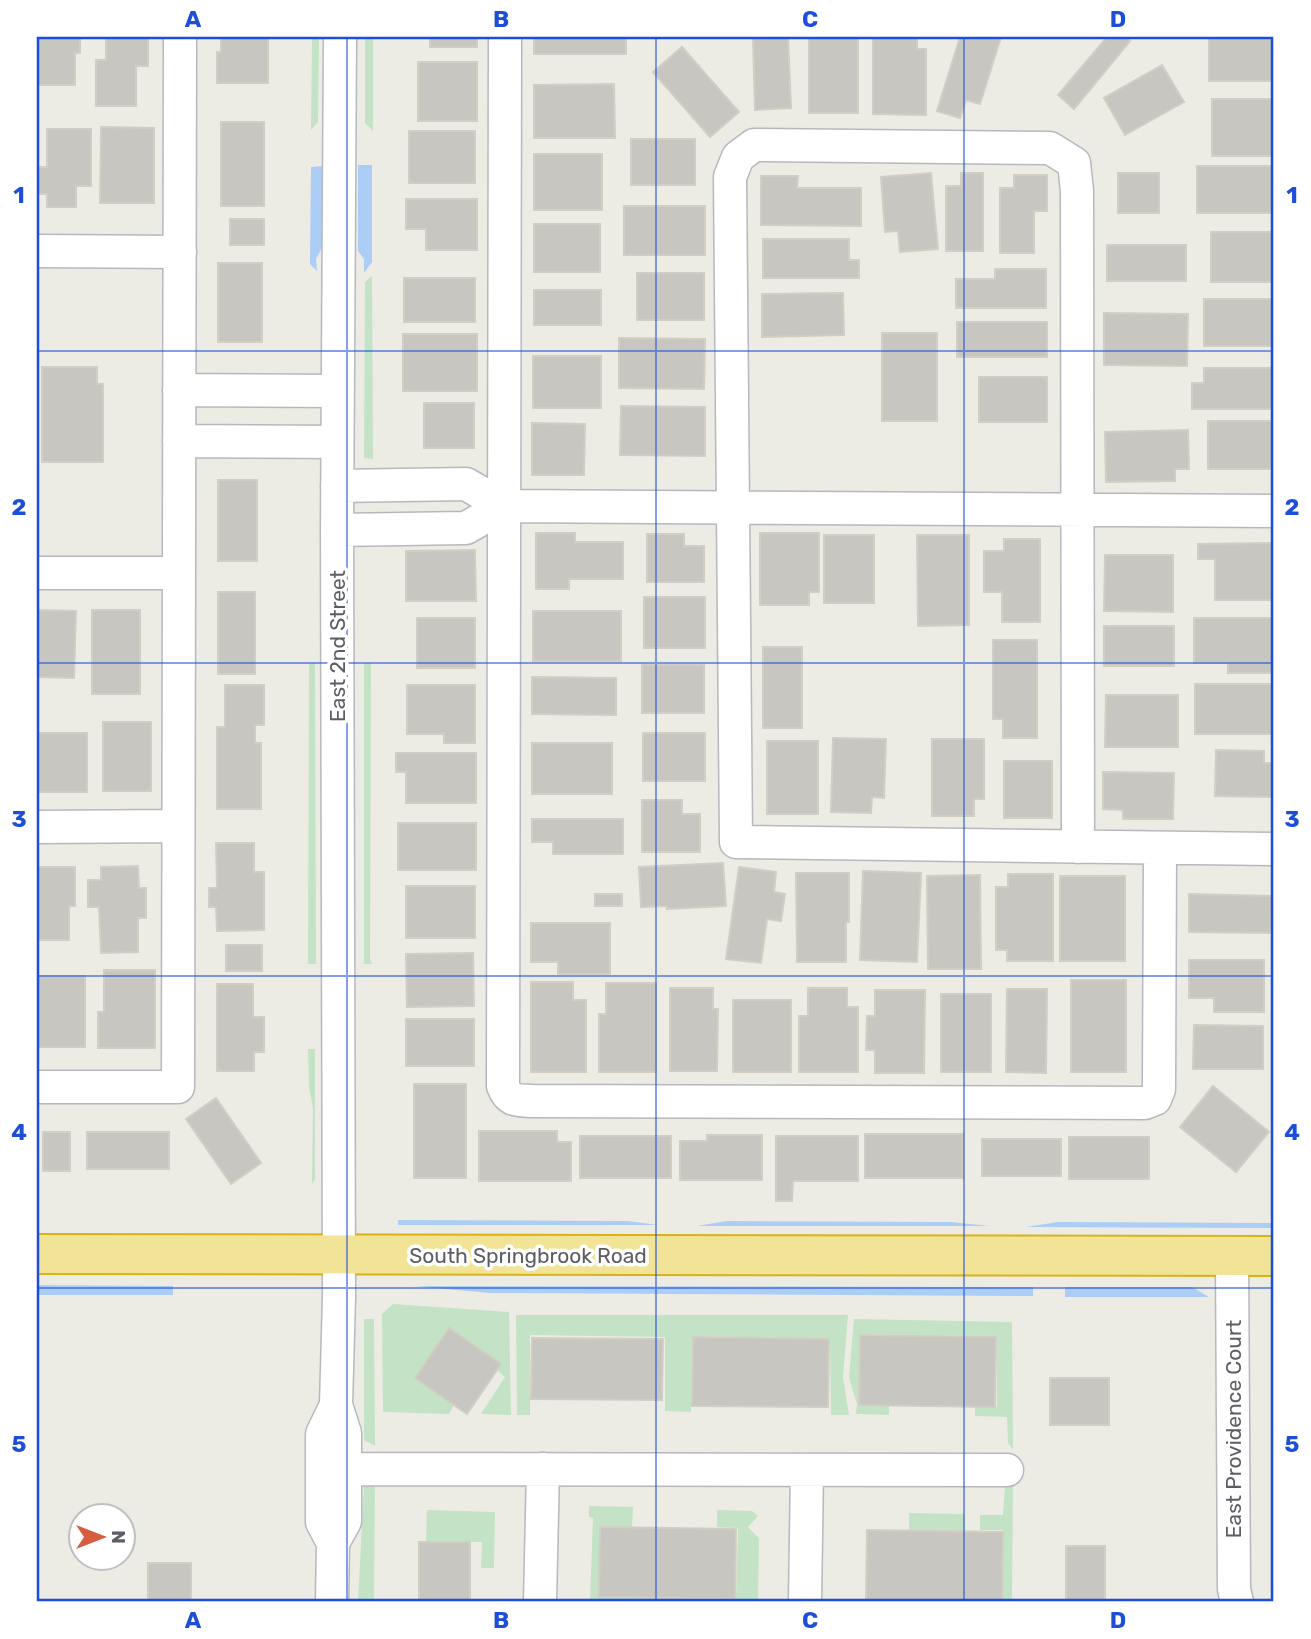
<svg xmlns="http://www.w3.org/2000/svg" width="1311" height="1639" font-family="Rubik,sans-serif">
<style>
.green{fill:#c3e2c6}
.water{fill:#abcdf6}
.building{fill:#c8c6c0;stroke:#d1cec3;stroke-width:2}
.lines{fill:none;stroke-linecap:round;stroke-linejoin:round}
.minor-casing{stroke:#b6b8bd;stroke-width:35}
.highway-casing{stroke:#d9b218;stroke-width:42}
.minor{stroke:#fff;stroke-width:32}
.highway{stroke:#f1e496;stroke-width:38}
.grid{fill:none;stroke:#1d4ed8;stroke-width:2;stroke-opacity:0.55}
.labels{text-anchor:middle;dominant-baseline:central;stroke-width:7;stroke-linejoin:round;paint-order:stroke}
.street-label{font-size:21px;fill:#5c5e63;stroke:#fff}
.neatline{fill:none;stroke:#1d4ed8;stroke-width:2.5}
.grid-label{font-size:23px;text-anchor:middle;font-weight:bold;fill:#1d4ed8}
</style>
<rect width="100%" height="100%" fill="#edece4"/>
<path class="green" d="M312,37h7l-1,85 -7,8z
M365,37h8v94l-8,-8z
M372,276l1,183 -9,-1 1,-176z
M315,663l1,301h-8l1,-300z
M364,663h7l-1,296 2,5h-8z
M308,1049h7v130l-3,5 1,-76 -4,-21z
M393,1304l116,8 2,103 -30,-1 24,-37 -56,-49 -33,47 39,28 -6,11 -66,-2 -1,-98z
M516,1315h332l-5,62 6,38h-18l-1,-76 -138,-3 -1,76 -26,-1v-74l-135,-2v80h-13z
M364,1319h10l1,127 -11,-6z
M854,1319l158,3 1,128 -5,-7 -1,-26 -32,-1v-9h22v-71l-137,-2 -1,71 30,1v9l-33,-1 1,-10 -8,-26z
M375,1479l-1,123h-16l6,-118z
M1013,1480l-1,122h-9v-72h-23v-15h23l2,-28z
M589,1506l44,1 -1,20h-29l-2,69 135,3 2,-71 -21,-1v-17l35,1 6,5 -10,11 11,11 -1,64h-168l3,-84 -4,-1z
M427,1510l68,2 -1,56h-13l1,-26 -56,-1z
M909,1513l56,1v19l-56,-1z"/>
<path class="water" d="M358,165h14v97l-8,11v-14l-6,-8z
M323,166l-1,82 -6,11 1,12 -7,-7 1,-97z
M398,1220l230,1 30,4h-260z
M727,1221l224,1 38,4h-292z
M1058,1222l216,1v5l-248,-1z
M37,1285l136,1v9h-136z
M414,1286l619,1v9l-543,-3z
M1065,1287h127l17,10h-144z"/>
<path class="building" d="M37,37h43v16h-5v32h-38z
M106,37l42,1v28h-12v40h-40v-46h10z
M221,37h47v46h-51v-31h4z
M430,37h47v10h-47z
M534,37h92v17h-92z
M753,37h35l3,71 -36,2z
M809,37h49v76h-49z
M873,37h44v12h9v66l-53,-1z
M960,37h41l-21,67 -14,-4 -6,18 -23,-7z
M1107,37h19l4,4 -56,68 -16,-14z
M1209,37h65v44h-65z
M682,47l57,65 -29,25 -57,-65z
M418,62h59v59h-59z
M1162,65l22,37 -59,33 -21,-37z
M614,84l1,54h-81v-53z
M1212,99h62v57h-62z
M221,122h43v84h-43z
M101,127l53,1v75h-54z
M47,129h44v57h-15v21h-29v-13h-10v-27h10z
M409,131h66v52h-66z
M631,139h64v46h-64z
M534,154h68v56h-68z
M1197,166h77v47h-77z
M931,173l7,76 -38,3 -2,-21 -13,1 -4,-55z
M961,173h22v78h-37v-65h15z
M1118,173h41v40h-41z
M1014,175h33v36h-13v42h-34v-65h14z
M761,176h37l-1,12h64v38l-100,-1z
M406,199h71v51h-51v-21h-20z
M624,206h81v49h-81z
M230,219h34v26h-34z
M534,224h66v48h-66z
M1211,232h63v50h-63z
M763,239h86v21h10v18h-96z
M1107,245h79v36h-79z
M218,263h44v79h-44z
M995,269h51v39h-90v-29h39z
M637,273h67v47h-67z
M404,278h71v44h-71z
M534,290h67v35h-67z
M843,293l1,42 -82,2v-43z
M1204,299h70v47h-70z
M1104,313l84,1 -1,52 -83,-1z
M957,322h90v35h-90z
M882,333h55v88h-55z
M403,334h74v57h-74z
M619,338l86,1 -1,50 -85,-1z
M533,356h68v52h-68z
M42,367h55v17h6v78h-61z
M1204,368h70v41h-82v-26h12z
M979,377h68v45h-68z
M424,403h50v45h-50z
M621,406l84,1v49l-85,-1z
M1208,421h66v48h-66z
M532,423l53,1 -1,51h-52z
M1188,430l1,39h-14v12l-69,1 -1,-50z
M218,480h39v81h-39z
M536,533h39v9h48v37h-54v10h-33z
M760,533h59v59h-10v13h-49z
M647,534h37v12h20v36h-57z
M824,535h50v68h-50z
M917,535h52v90l-51,1z
M1004,539h36v83h-38v-30h-18v-41h20z
M1274,543v57h-59v-41h-17v-15z
M475,550l1,51h-70v-50z
M1105,555h68v57l-69,-1z
M218,592h37v82h-37z
M644,597h61v51h-61z
M37,610l39,1 -2,67 -37,-1z
M92,610h48v84h-48z
M533,611h88v50h-88z
M417,618h58v50h-58z
M1194,618h80v55h-46v-10h-34z
M1104,626h70v40h-70z
M993,640h44v98h-34v-19h-10z
M763,647h39v81h-39z
M642,665h62v48h-62z
M532,677l84,1v37l-84,-1z
M1195,684h79v50h-79z
M225,685h39v40h-9v18h6v66h-44v-82h8z
M407,685h68v58h-31v-9h-37z
M1106,695h72v52h-73z
M103,722h48v69h-48z
M39,733h48v59h-48z
M643,733h62v48h-62z
M833,738l53,1 -2,59 -12,-1 -1,16 -40,-1z
M932,739h52v60h-10v17h-42z
M767,741h51v73h-51z
M532,743h80v51h-80z
M1216,750l48,1v12h10v34l-59,-1z
M396,753h80v50h-70v-31h-10z
M1004,761h48v57h-48z
M1103,772l71,1 -1,46h-50v-9l-20,-1z
M642,800h40v14h18v38h-58z
M532,819h91v35h-70v-12h-21z
M398,823h78v47h-78z
M216,843h38v29h10v58l-47,1 -1,-24h-7v-19h8z
M723,863l3,43 -59,3v-3l-26,1 -2,-40z
M138,866l1,22h7v30h-8v34l-37,1 -2,-46h-11v-27h13v-13z
M37,867h38v39h-6v34h-32z
M739,867l37,5 -2,20 11,2 -4,27 -14,-2 -6,44 -35,-4z
M863,871l58,2 -4,89 -57,-2z
M796,873h53v49h-3v40h-49z
M1008,874h45v87h-46v-11h-11v-63h12z
M980,875l1,94h-53l-1,-93z
M1060,876h65v85h-65z
M406,886h69v52h-69z
M595,894h27v12h-27z
M1189,894l83,2 -1,37 -82,-1z
M531,923h79v51h-52v-12h-27z
M226,945h36v26h-36z
M473,953l1,53 -67,1 -1,-53z
M1189,960h75v52h-50v-14h-25z
M104,970h51v78h-57v-36h6z
M37,976h48v71h-48z
M1071,980h55v92h-55z
M531,982h42v18h13v72h-55z
M606,983h50v89h-57v-58h7z
M217,984h36v33h11v35h-10v19h-37z
M670,988h43v21h5l-1,62h-47z
M808,988h39v19h11v65h-59v-56h9z
M1007,989h40l-1,84 -40,-1z
M875,990h50l-1,83h-49v-23h-9l1,-34h8z
M941,994h50v78h-50z
M733,1000h58v72h-58z
M406,1019h68v47h-68z
M1194,1025l69,1v43h-70z
M414,1084h52v94h-52z
M1213,1086l56,46 -33,40 -56,-45z
M216,1098l45,65 -30,21 -45,-65z
M479,1131h78v11h14v39h-92z
M43,1132h27v39h-27z
M87,1132h82v37h-82z
M865,1134h98v44h-98z
M707,1135h55v45h-82v-39h27z
M580,1136h91v42h-91z
M776,1136h82v45h-65l-1,20h-16z
M1069,1137h80v42h-80z
M982,1139h79v37h-79z
M449,1328l52,36 -34,50 -52,-36z
M860,1335l136,2 -1,70 -136,-2z
M693,1337l136,2 -1,68 -136,-1z
M532,1338l131,1 -1,61 -131,-1z
M1050,1378h59v47h-59z
M600,1527l136,2 -1,70 -136,-2z
M867,1530l136,2 -1,70 -136,-2z
M419,1542h51v60h-51z
M1066,1546h39v56h-39z
M148,1563h43v39h-43z"/>
<g class="lines">
<defs>
<path id="minor" d="M505,37l-2,1049c6,16 14,14 30,15l612,2 10,-4 4,-10 1,-241
M37,251l143,1
M179,390l158,1
M179,441l158,1
M337,486l129,-2 38,22
M337,530l129,-2 38,-22 770,5
M37,573h142
M37,827l141,-1
M1078,847l-1,-656 -3,-28 -24,-15 -296,-3 -16,12 -8,20 6,665 538,7
M37,1087h141l2,-1050
M1232,1256l2,333 3,13
M345,1469l662,1
M333,1543l12,-22v-88l-9,-28 3,-108 -2,-767 3,-493
M332,1602l1,-59 -11,-21v-88l14,-29
M540,1602l3,-133
M805,1602l2,-132"/>
<path id="highway" d="M37,1254l1237,2"/>
</defs>
<use href="#minor" class="minor-casing"/>
<use href="#highway" class="highway-casing"/>
<use href="#minor" class="minor"/>
<use href="#highway" class="highway"/>
</g>
<path class="grid" d="M347,37v1565M656,37v1565M964,37v1565M37,351h1237M37,663h1237M37,976h1237M37,1288h1237"/>
<g class="labels">
<g class="street-label">
<text transform="translate(337 646) rotate(-90)">East 2nd Street</text>
<text x="528" y="1255">South Springbrook Road</text>
<text transform="translate(1233 1429) rotate(-90)">East Providence Court</text>
</g>
</g>
<rect width="1311" height="1639" fill="none" stroke="#ffffff" stroke-width="77"/>
<g transform="translate(102 1537) rotate(90)"><circle r="33" fill="#ffffff" stroke="#bebfc1" stroke-width="2"/>
<path d="M0-5L12 26L0 18L-12 26Z" fill="#d65d40"/>
<text y="-10" font-size="19" font-weight="bold" text-anchor="middle" fill="#5c5e63">N</text>
</g>
<rect x="38" y="38" width="1234" height="1562" class="neatline"/>
<g class="grid-label">
<text x="193" y="27">A</text>
<text x="501" y="27">B</text>
<text x="810" y="27">C</text>
<text x="1118" y="27">D</text>
<text x="19" y="203">1</text>
<text x="1292" y="203">1</text>
<text x="19" y="515">2</text>
<text x="1292" y="515">2</text>
<text x="19" y="827">3</text>
<text x="1292" y="827">3</text>
<text x="19" y="1140">4</text>
<text x="1292" y="1140">4</text>
<text x="19" y="1452">5</text>
<text x="1292" y="1452">5</text>
<text x="193" y="1628">A</text>
<text x="501" y="1628">B</text>
<text x="810" y="1628">C</text>
<text x="1118" y="1628">D</text>
</g>
</svg>
